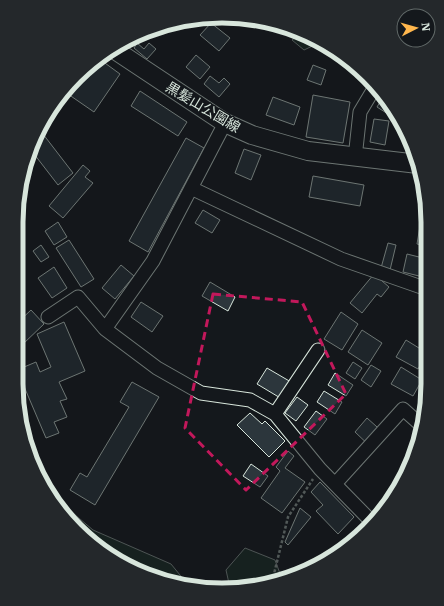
<svg xmlns="http://www.w3.org/2000/svg" width="444" height="606" font-family="'IBM Plex Serif','Noto Sans JP',serif">
<style>
.green{fill:#1a2d24;stroke:#939e99}
.building{fill:#2c363c;stroke:#d8e6dc}
.lines{fill:none;stroke-linecap:round;stroke-linejoin:round}
.street-casing{stroke:#d8e6dc;stroke-width:15}
.secondary-casing{stroke:#d8e6dc;stroke-width:20}
.path{stroke:#9da8a2;stroke-width:2.5;stroke-dasharray:3 2;stroke-linecap:butt}
.street{stroke:#14181c;stroke-width:13}
.secondary{stroke:#14181c;stroke-width:18}
.marked{fill:none;stroke:#c2185b;stroke-width:3;stroke-dasharray:8 5;stroke-linejoin:round}
.labels{text-anchor:middle;dominant-baseline:central;stroke-width:3;stroke-linejoin:round;paint-order:stroke}
.street-label{font-size:14px;fill:#d8e6dc;stroke:#14181c}
.rim{fill:none;stroke:#d8e6dc;stroke-width:5}
</style>
<rect width="100%" height="100%" fill="#14181c"/>
<path class="green" d="M299,35l22,7 -17,8 -12,-10z
M47,491l46,39 78,34 18,22 -58,-17 -45,-30 -35,-41z
M245,548l30,12 7,19 -33,9h-19l-4,-18z"/>
<path class="building" d="M211,23l19,15 -11,13 -19,-16z
M137,43l7,6 5,-6 7,6 -9,10 -13,-11z
M196,55l14,12 -10,12 -14,-12z
M98,58l22,16 -26,38 -29,-20z
M343,59l12,11 -14,-8z
M313,65l13,5 -5,15 -14,-5z
M210,76l9,7 5,-5 6,6 -11,13 -15,-13z
M140,91l47,31 -9,14 -47,-30z
M313,95l37,7 -7,41 -37,-6z
M384,95l8,13 -4,6 -11,-7z
M273,97l27,10 -6,18 -28,-10z
M374,119l15,2 -4,24 -15,-3z
M43,134l30,39 -15,12 -27,-35 6,-12z
M186,138l18,10 -56,104 -19,-11z
M244,149l17,6 -10,25 -16,-7z
M83,165l7,6 -5,6 8,6 -30,35 -14,-12z
M313,176l51,9 -4,21 -51,-9z
M203,210l17,10 -8,13 -17,-10z
M58,222l9,15 -13,8 -9,-14z
M420,226l6,1 1,19 -10,-2z
M69,240l25,39 -13,8 -25,-39z
M388,243l8,2 -6,25 -9,-2z
M41,245l8,12 -8,5 -8,-11z
M407,254l20,5v19l-24,-6z
M121,265l13,11 -19,23 -13,-11z
M54,267l13,21 -15,10 -14,-20z
M374,274l15,13 -8,10 -4,-3 -15,19 -12,-10z
M210,282l25,15 -7,14 -26,-15z
M141,302l22,14 -11,16 -21,-15z
M31,310l13,14 -21,20 -7,-8v-12z
M341,312l17,12 -16,26 -18,-11z
M64,322l21,49 -26,11 8,17 -7,2 7,16 -13,5 5,11 -13,5 -29,-68 19,-8 4,10 11,-5 -14,-33z
M362,330l20,13 -14,22 -20,-13z
M406,340l21,13 -9,16 -22,-12z
M353,362l9,6 -7,11 -9,-6z
M371,365l10,6 -10,16 -10,-7z
M401,367l21,13 -9,16 -22,-12z
M267,368l24,14 -9,17 -25,-15z
M335,373l18,12 -7,11 -18,-11z
M132,382l27,15 -64,108 -25,-15 10,-17 7,4 42,-70 -9,-5z
M324,391l18,11 -7,12 -18,-12z
M297,397l11,8 -12,16 -11,-8z
M316,411l11,8 -12,16 -11,-8z
M250,413l12,11 3,-3 20,20 -16,16 -32,-32z
M367,418l19,17 -13,14 -18,-17z
M288,451l6,5 -9,12 20,14 -23,31 -21,-15 19,-27 -4,-4z
M251,464l17,12 -8,11 -17,-11z
M320,482l34,35 -16,17 -22,-23 7,-6 -12,-13z
M300,508l11,9 -23,28 -3,-3z
M356,529l4,5 -13,14 -5,-5z"/>
<g class="lines">
<defs>
<path id="street" d="M225,123l-72,138 -48,68 52,39 44,25 49,7 25,14 45,55 51,52
M355,158l5,-46 15,-25
M191,188l150,71 86,30
M48,317l30,-20 27,32
M275,414l43,-64
M335,484l68,-75 19,17"/>
<path id="secondary" d="M115,50l110,73 27,12 56,16 110,13"/>
</defs>
<use href="#street" class="street-casing"/>
<use href="#secondary" class="secondary-casing"/>
<path class="path" d="M272,582l16,-65 25,-38"/>
<use href="#street" class="street"/>
<use href="#secondary" class="secondary"/>
</g>
<path d="M0 0H444V606H0ZM213,294l89,8 44,92 -100,96 -61,-62z" fill="#14181c" fill-opacity=".55" fill-rule="evenodd"/>
<path class="marked" d="M213,294l89,8 44,92 -100,96 -61,-62z"/>
<g class="labels">
<g class="street-label">
<text transform="translate(203 107) rotate(31)">黒髪山公園線</text>
</g>
</g>
<path d="M0 0H444V606H0ZM222 23H222A199 199 0 0 1 421 222V384A199 199 0 0 1 222 583H222A199 199 0 0 1 23 384V222A199 199 0 0 1 222 23Z" fill="#24282b" fill-rule="evenodd"/>
<path class="rim" d="M222 23H222A199 199 0 0 1 421 222V384A199 199 0 0 1 222 583H222A199 199 0 0 1 23 384V222A199 199 0 0 1 222 23Z"/>
<g transform="translate(416 28) rotate(84)"><circle r="19" fill="#14181c" stroke="#626a69"/>
<path d="M0-3L7 15L0 10L-7 15Z" fill="#ffb74d"/>
<text y="-6" font-size="11" font-weight="bold" text-anchor="middle" fill="#d8e6dc">N</text>
</g>
</svg>
